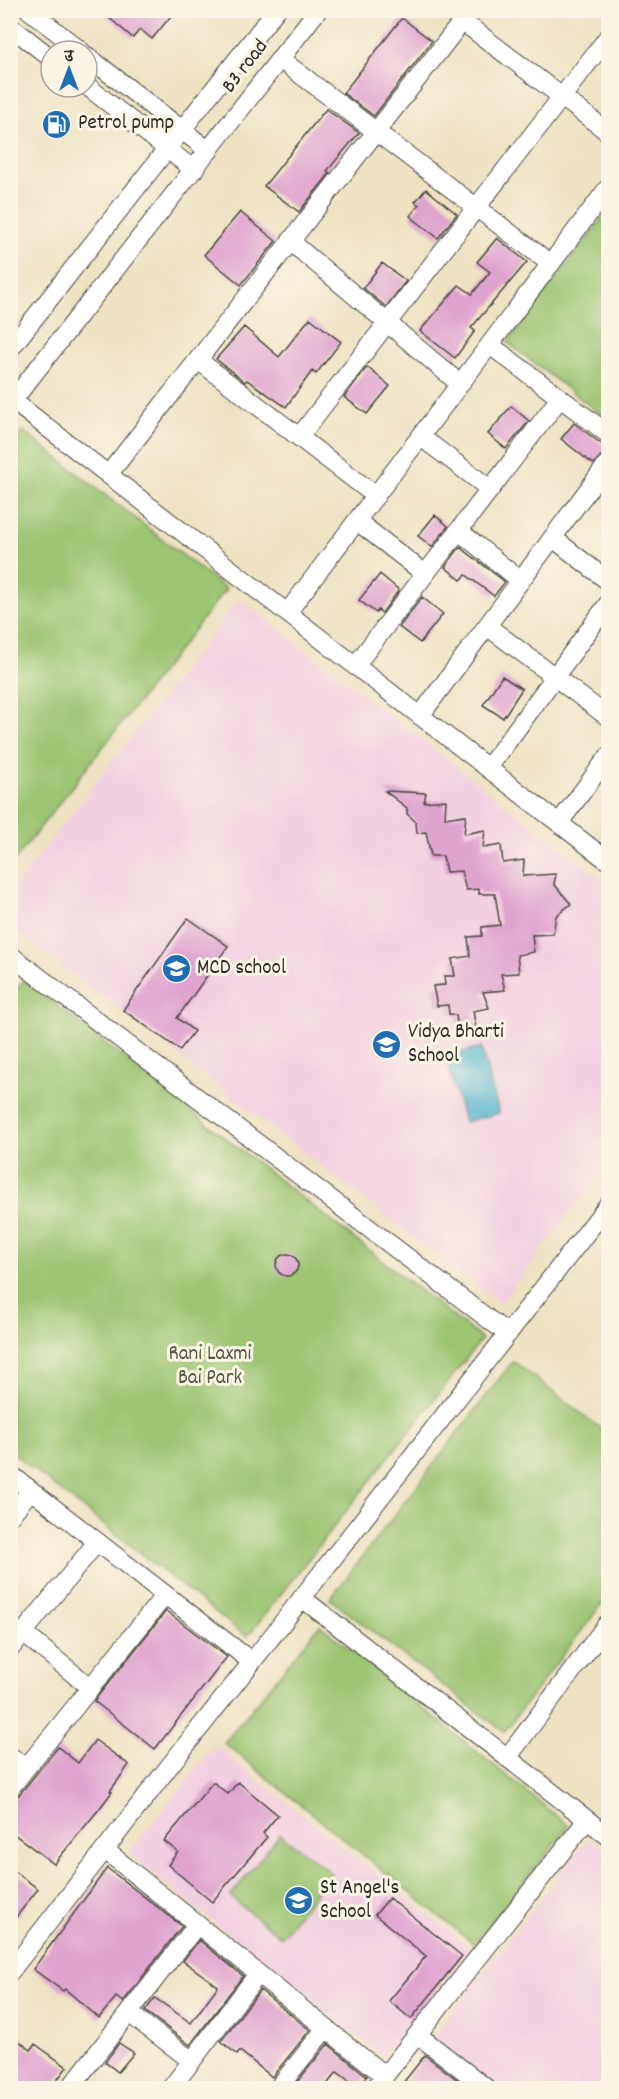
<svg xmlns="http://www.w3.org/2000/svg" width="619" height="2099" font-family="Dekko,'Playpen Sans Deva',sans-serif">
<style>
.built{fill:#f2cfe1}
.green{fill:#9bc572;stroke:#63784e;stroke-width:1.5}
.water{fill:#51b2d0;stroke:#3e6e7e;stroke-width:1.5}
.building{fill:#dfa3cf}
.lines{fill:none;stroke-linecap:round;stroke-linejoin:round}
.minor-casing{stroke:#484642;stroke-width:20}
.minor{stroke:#fff;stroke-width:18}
.labels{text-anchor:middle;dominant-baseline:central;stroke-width:6;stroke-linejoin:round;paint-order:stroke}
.street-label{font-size:21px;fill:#2b2b2b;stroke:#fcf5e5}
.poi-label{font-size:21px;fill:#2b2b2b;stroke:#fcf5e5;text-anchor:start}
.park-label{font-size:21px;fill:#4d5940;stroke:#fcf5e5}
</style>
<rect width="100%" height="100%" fill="#fcf5e5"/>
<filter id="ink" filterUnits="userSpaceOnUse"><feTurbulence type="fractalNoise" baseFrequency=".0167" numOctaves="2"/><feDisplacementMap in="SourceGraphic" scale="12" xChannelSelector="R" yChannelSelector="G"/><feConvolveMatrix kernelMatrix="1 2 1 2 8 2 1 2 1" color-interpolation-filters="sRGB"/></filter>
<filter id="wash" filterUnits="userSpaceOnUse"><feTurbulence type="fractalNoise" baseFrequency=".008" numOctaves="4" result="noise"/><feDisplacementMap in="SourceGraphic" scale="24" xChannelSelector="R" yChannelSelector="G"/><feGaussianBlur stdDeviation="1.35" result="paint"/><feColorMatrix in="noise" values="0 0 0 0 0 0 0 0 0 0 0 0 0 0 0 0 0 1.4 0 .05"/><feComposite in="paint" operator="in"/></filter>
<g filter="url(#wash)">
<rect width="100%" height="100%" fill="#eee2c2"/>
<path class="built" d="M239,599l369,285v280l-108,140 -489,-378 -1,-33z
M215,1746l255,202 -87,109 -255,-203z
M588,1838l20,15v235h-111l-65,-49z"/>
<path class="green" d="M608,211v209l-101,-78z
M23,431l203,158 -215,276 -1,-418z
M24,980l458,359 -235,298 -236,-185 -1,-455z
M513,1361l95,73v162l-104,136 -174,-133z
M320,1625l249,201 -95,118 -250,-201z
M280,1834l51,39 -50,64 -51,-40z"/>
<path class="water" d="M481,1047l18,66 -35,9 -18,-65z"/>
<g id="blocks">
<path class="building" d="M100,10h76l-24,29 -12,-10 -7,9z
M402,18l30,23 -58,75 -31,-23z
M326,109l33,24 -32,38 3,2 -31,39 -35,-26z
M426,189l31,25 -19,24 -28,-22 9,-11 -4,-3z
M240,212l36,29 -35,44 -37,-30z
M497,238l30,24 -56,66 4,3 -20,27 -35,-27 39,-46 13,9 18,-22 -13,-10z
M382,263l24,18 -20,26 -23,-19z
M310,318l31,24 -25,32 -4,-3 -26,36 -39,-27 -2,2 -29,-23 28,-32 35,30z
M367,367l23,19 -23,28 -23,-17z
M511,406l18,15 -23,28 -18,-15z
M574,423l34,26 -15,15 -32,-25z
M435,515l13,11 -16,21 -14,-11z
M460,547l45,35 -11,14 -28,-21 -5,5 -16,-13z
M380,574l19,16 -17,23 -4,-3 -2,3 -17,-13z
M422,597l21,17 -23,29 -21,-16z
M502,676l20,13 -19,29 -20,-13z
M385,791l41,2 -2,9 22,-2 -1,18 21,-3 -2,19 21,-4 -2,18 18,-3 2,18 21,-3 -1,16 33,-2 -2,10 17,20 -15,12 -3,18 -21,1 2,17 -17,3 2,18 -18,1 4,16 -22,2 6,16 -16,3 3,17 -18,2 -2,-15 -7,-1 -1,-9 -11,1 -4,-20 12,-1 -1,-9h11l-3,-17 18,-3 -2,-19 14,-1v-9l18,-2 -5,-31h-16v-5l-13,1 -5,-19 -15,1 -3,-16h-12l-5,-24 -9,1 -1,-11 -9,-8v-6z
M188,918l40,28 -51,72 17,13 -14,19 -57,-40z
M276 1265a11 11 0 1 1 22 0a11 11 0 1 1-22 0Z
M166,1611l61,46 -72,92 -61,-48z
M95,1740l34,25 -19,26 2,1 -12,16 -46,56 -44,-33v-32l9,-4 39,-48 20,16z
M213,1782l15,12 10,-12 40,33 -15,18 4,4 -55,65 -44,-37 10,-13 -14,-11z
M10,1868l28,21 -28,36z
M107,1868l75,58 -59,76 -7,-5 -17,21 -34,-29 -2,2 -30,-22z
M389,1898l73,58 -51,63 -22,-18 37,-45 -51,-41z
M199,1940l44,36 -53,69 -45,-34 10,-13 36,25 27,-37 -35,-25z
M260,1990l50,40 -38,47 -32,-26 -3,4 -16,-14z
M10,2035l21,15 4,-6 32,23 -16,21h-41z
M119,2043l15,10 -16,19 -13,-10z
M328,2044l39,32 -9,11 -21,-15 -13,16h-32z
M425,2055l43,33h-69z"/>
</g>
</g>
<g filter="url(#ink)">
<use href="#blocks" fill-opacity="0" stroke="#484642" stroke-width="1.5"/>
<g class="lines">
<defs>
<path id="minor" d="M29,10l52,41
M462,21l146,111
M10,26l41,32
M87,56l122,95
M280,59l271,205
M87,86l107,84
M290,241l170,143
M490,345l118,89
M10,349l266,-339
M198,360l178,136
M13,401l595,460
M10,404l308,-394
M299,437l309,-400
M421,437l69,52
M108,475l363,-465
M357,521l68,53
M459,531l62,50
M553,538l55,43
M287,613l321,-425
M487,626l121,91
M355,666l205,-268
M420,716l188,-253
M488,768l120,-164
M559,823l49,-66
M10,955l498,379
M10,1474l242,188
M10,1516l21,-26
M302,1598l306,238
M23,1633l68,55
M10,1649l87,-107
M10,1756l16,12
M507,1758l101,-135
M10,1788l155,-193
M105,1850l280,226
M10,1972l161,-208 81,-102 356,-457
M129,2013l63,48
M418,2035l68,53
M70,2088l127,-163
M171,2088l87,-114
M278,2088l48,-60
M375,2088l212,-268"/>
</defs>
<use href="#minor" class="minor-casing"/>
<use href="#minor" class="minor"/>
</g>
</g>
<defs>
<symbol id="fuel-disc" viewBox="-11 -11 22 22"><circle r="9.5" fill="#1f6fb2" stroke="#fcf5e5"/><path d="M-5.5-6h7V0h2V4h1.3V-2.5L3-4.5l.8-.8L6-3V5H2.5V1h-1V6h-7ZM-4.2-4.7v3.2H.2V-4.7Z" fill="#fff"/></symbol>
<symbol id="school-disc" viewBox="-11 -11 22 22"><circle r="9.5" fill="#1f6fb2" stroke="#fcf5e5"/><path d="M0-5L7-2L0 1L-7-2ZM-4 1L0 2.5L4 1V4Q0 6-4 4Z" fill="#fff"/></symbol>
</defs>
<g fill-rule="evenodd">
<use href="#fuel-disc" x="40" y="108" width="33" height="33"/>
<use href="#school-disc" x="160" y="952" width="33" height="33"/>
<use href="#school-disc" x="370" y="1028" width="33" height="33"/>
<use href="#school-disc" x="282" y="1884" width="33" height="33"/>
</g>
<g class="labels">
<g class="street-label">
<text transform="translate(246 67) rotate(-52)">B3 road</text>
</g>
<g class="poi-label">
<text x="78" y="124">Petrol pump</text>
<text x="197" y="969">MCD school</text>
<text x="408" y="1033">Vidya Bharti<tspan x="408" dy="24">School</tspan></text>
<text x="320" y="1889">St Angel's<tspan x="320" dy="24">School</tspan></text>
</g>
<g class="park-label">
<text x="210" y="1355">Rani Laxmi<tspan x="210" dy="24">Bai Park</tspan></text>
</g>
</g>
<rect width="619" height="2099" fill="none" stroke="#fcf5e5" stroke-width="36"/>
<g transform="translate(69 69)"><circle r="28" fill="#fcf5e5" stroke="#a8a49b" stroke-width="1.5"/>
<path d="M0-4.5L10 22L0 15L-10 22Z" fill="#1f6fb2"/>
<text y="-9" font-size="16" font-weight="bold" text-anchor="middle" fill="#2b2b2b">उ</text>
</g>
</svg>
